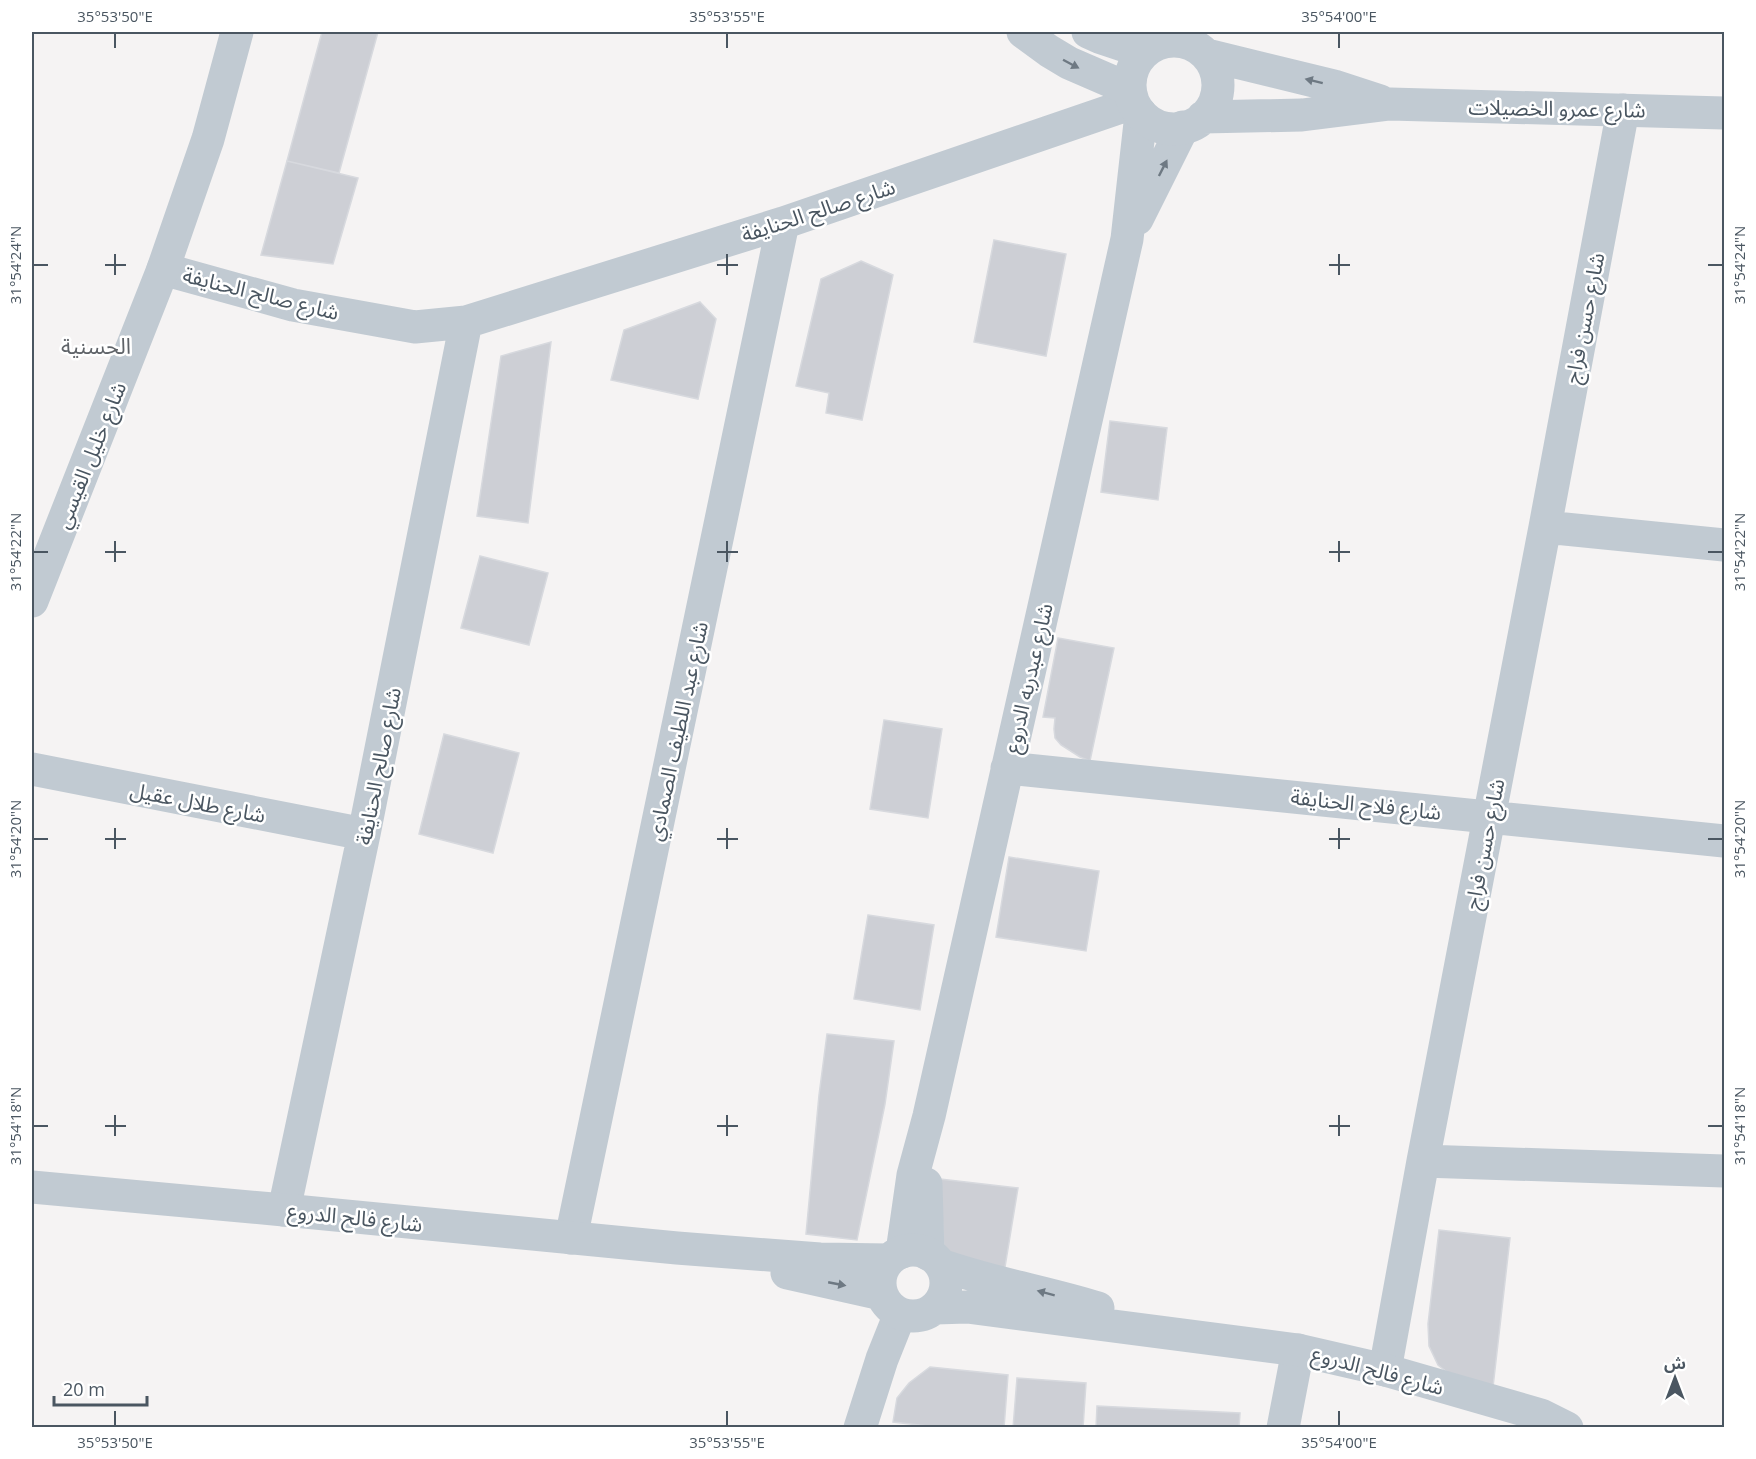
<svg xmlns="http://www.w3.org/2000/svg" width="1756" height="1459" font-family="'Open Sans','Noto Sans Arabic',sans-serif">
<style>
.building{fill:#cdcfd5;stroke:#d7d9de;stroke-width:1.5}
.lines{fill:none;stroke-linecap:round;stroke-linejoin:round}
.minor{stroke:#c1cad2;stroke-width:33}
.tertiary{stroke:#c1cad2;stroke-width:33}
.oneway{fill:#6e7983}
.ticks{fill:none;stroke:#4a5661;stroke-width:2}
.labels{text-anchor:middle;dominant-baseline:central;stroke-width:5;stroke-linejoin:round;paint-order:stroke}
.street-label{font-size:21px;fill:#4a5661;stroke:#fff}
.neighbourhood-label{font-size:22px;fill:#5f6368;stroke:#fff}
.neatline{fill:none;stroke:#4a5661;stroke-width:2}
.ticks-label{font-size:15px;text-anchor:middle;fill:#4a5661}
</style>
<rect width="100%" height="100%" fill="#f5f3f3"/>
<path class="building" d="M322,32h56l-39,141 -52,-12z
M287,161l71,17 -25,86 -72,-9z
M994,240l72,14 -20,102 -72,-14z
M861,261l32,14 -31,145 -36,-7 3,-20 -33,-7 25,-107z
M700,302l16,17 -18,80 -87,-19 13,-50z
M551,342l-23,181 -51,-7 24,-160z
M1110,421l57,7 -9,72 -57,-8z
M480,556l68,17 -19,72 -68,-17z
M1058,638l56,10 -24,113 -10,-4 -19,-12 -6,-7 -1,-9 1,-11 -12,-1z
M884,720l58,9 -14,89 -58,-9z
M444,734l75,19 -26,100 -74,-19z
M1009,857l90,14 -13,80 -90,-14z
M868,915l66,10 -14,85 -66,-11z
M827,1034l67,7 -9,63 -28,136 -51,-6 13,-139z
M940,1179l78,9 -14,85 -60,-21z
M1439,1230l71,8 -17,149 -41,-11 -14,-11 -9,-19 -1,-22z
M930,1367l78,8 -4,53h-59l-52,-6 4,-24 12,-15z
M1017,1378l69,5 -3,45h-70z
M1097,1406l143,7 -1,15h-143z"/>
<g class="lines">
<path class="minor" d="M1183,41l2,-9
M1137,219l46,-92
M163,269l130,36 122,22 51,-5 317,-99 350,-120
M1545,527l179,18
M1007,768l717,73
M32,769l332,65
M1423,1161l301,10
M926,1184l2,70
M284,1210l80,-376 102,-512
M571,1238l212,-1015
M902,1252l11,-77 16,-59 198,-877 14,-125
M1385,1370l38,-209 122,-634 78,-417
M860,1428l22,-69 18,-45
M1283,1428l15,-78"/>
<path class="tertiary" d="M1023,32l26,19 20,12 60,26
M1088,32l11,5 45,15
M1130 85a44 44 0 1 1 88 0a44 44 0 1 1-88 0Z
M1207,55l127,31 46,15
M1203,117l99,-2 88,-11 334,9
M32,601l131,-332 45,-130 29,-107
M32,1187l252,23 393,38 143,11 69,1
M880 1283a33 33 0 1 1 66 0a33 33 0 1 1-66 0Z
M941,1265c51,18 105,27 157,43
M787,1273l94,21
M935,1308l32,-1 331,43 87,20 156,45 26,13"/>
</g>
<defs><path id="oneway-solid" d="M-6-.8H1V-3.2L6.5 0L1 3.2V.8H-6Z" transform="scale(1.5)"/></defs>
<g class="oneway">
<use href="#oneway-solid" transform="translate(1071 64) rotate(28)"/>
<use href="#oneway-solid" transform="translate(1314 81) rotate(-166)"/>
<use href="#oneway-solid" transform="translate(1163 168) rotate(-63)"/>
<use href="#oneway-solid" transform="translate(837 1284) rotate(11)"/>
<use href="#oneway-solid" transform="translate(1046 1293) rotate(-165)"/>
</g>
<path class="ticks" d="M115,33v15M727,33v15M1339,33v15M115,254v21M727,254v21M1339,254v21M33,265h15M105,265h21M717,265h21M1329,265h21M1708,265h15M115,541v21M727,541v21M1339,541v21M33,552h15M105,552h21M717,552h21M1329,552h21M1708,552h15M115,828v21M727,828v21M1339,828v21M33,839h15M105,839h21M717,839h21M1329,839h21M1708,839h15M115,1115v21M727,1115v21M1339,1115v21M33,1126h15M105,1126h21M717,1126h21M1329,1126h21M1708,1126h15M115,1411v15M727,1411v15M1339,1411v15"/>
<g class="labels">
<g class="street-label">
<text transform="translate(1557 108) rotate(1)">شارع عمرو الخصيلات</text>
<text transform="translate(818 210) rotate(-18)">شارع صالح الحنايفة</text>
<text transform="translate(261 293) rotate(14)">شارع صالح الحنايفة</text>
<text transform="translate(1584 318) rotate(-79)">شارع حسن فراج</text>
<text transform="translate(90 455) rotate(-68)">شارع خليل القيسي</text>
<text transform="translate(1028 678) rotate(-77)">شارع عبدربه الدروع</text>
<text transform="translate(677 731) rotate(-78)">شارع عبد اللطيف الصمادي</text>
<text transform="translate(378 766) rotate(-79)">شارع صالح الحنايفة</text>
<text transform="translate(198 802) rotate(11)">شارع طلال عقيل</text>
<text transform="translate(1366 804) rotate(6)">شارع فلاح الحنايفة</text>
<text transform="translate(1484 844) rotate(-79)">شارع حسن فراج</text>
<text transform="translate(355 1217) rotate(6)">شارع فالح الدروع</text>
<text transform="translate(1378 1370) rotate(15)">شارع فالح الدروع</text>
</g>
<g class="neighbourhood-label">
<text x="96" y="345">الحسنية</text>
</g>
</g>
<rect width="1756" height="1459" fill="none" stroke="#ffffff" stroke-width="66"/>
<g transform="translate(1675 1378)" stroke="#ffffff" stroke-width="4.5" paint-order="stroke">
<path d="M0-4.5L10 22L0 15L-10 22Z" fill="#4a5661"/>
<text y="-9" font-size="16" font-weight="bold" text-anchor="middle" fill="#4a5661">ش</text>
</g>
<path d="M54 1396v9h93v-9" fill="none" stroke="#4a5661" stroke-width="3"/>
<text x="63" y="1396" font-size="18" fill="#4a5661" stroke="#ffffff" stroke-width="4.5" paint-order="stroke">20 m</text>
<rect x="33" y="33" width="1690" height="1393" class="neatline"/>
<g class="ticks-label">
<text x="115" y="22">35°53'50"E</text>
<text x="727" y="22">35°53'55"E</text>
<text x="1339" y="22">35°54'00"E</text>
<text transform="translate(16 265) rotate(-90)" y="5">31°54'24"N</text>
<text transform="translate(1740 265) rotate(-90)" y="5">31°54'24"N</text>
<text transform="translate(16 552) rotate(-90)" y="5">31°54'22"N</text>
<text transform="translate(1740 552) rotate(-90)" y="5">31°54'22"N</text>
<text transform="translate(16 839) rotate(-90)" y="5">31°54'20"N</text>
<text transform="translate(1740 839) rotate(-90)" y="5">31°54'20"N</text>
<text transform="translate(16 1126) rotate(-90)" y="5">31°54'18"N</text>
<text transform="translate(1740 1126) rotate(-90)" y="5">31°54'18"N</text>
<text x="115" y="1448">35°53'50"E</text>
<text x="727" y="1448">35°53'55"E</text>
<text x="1339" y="1448">35°54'00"E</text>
</g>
</svg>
